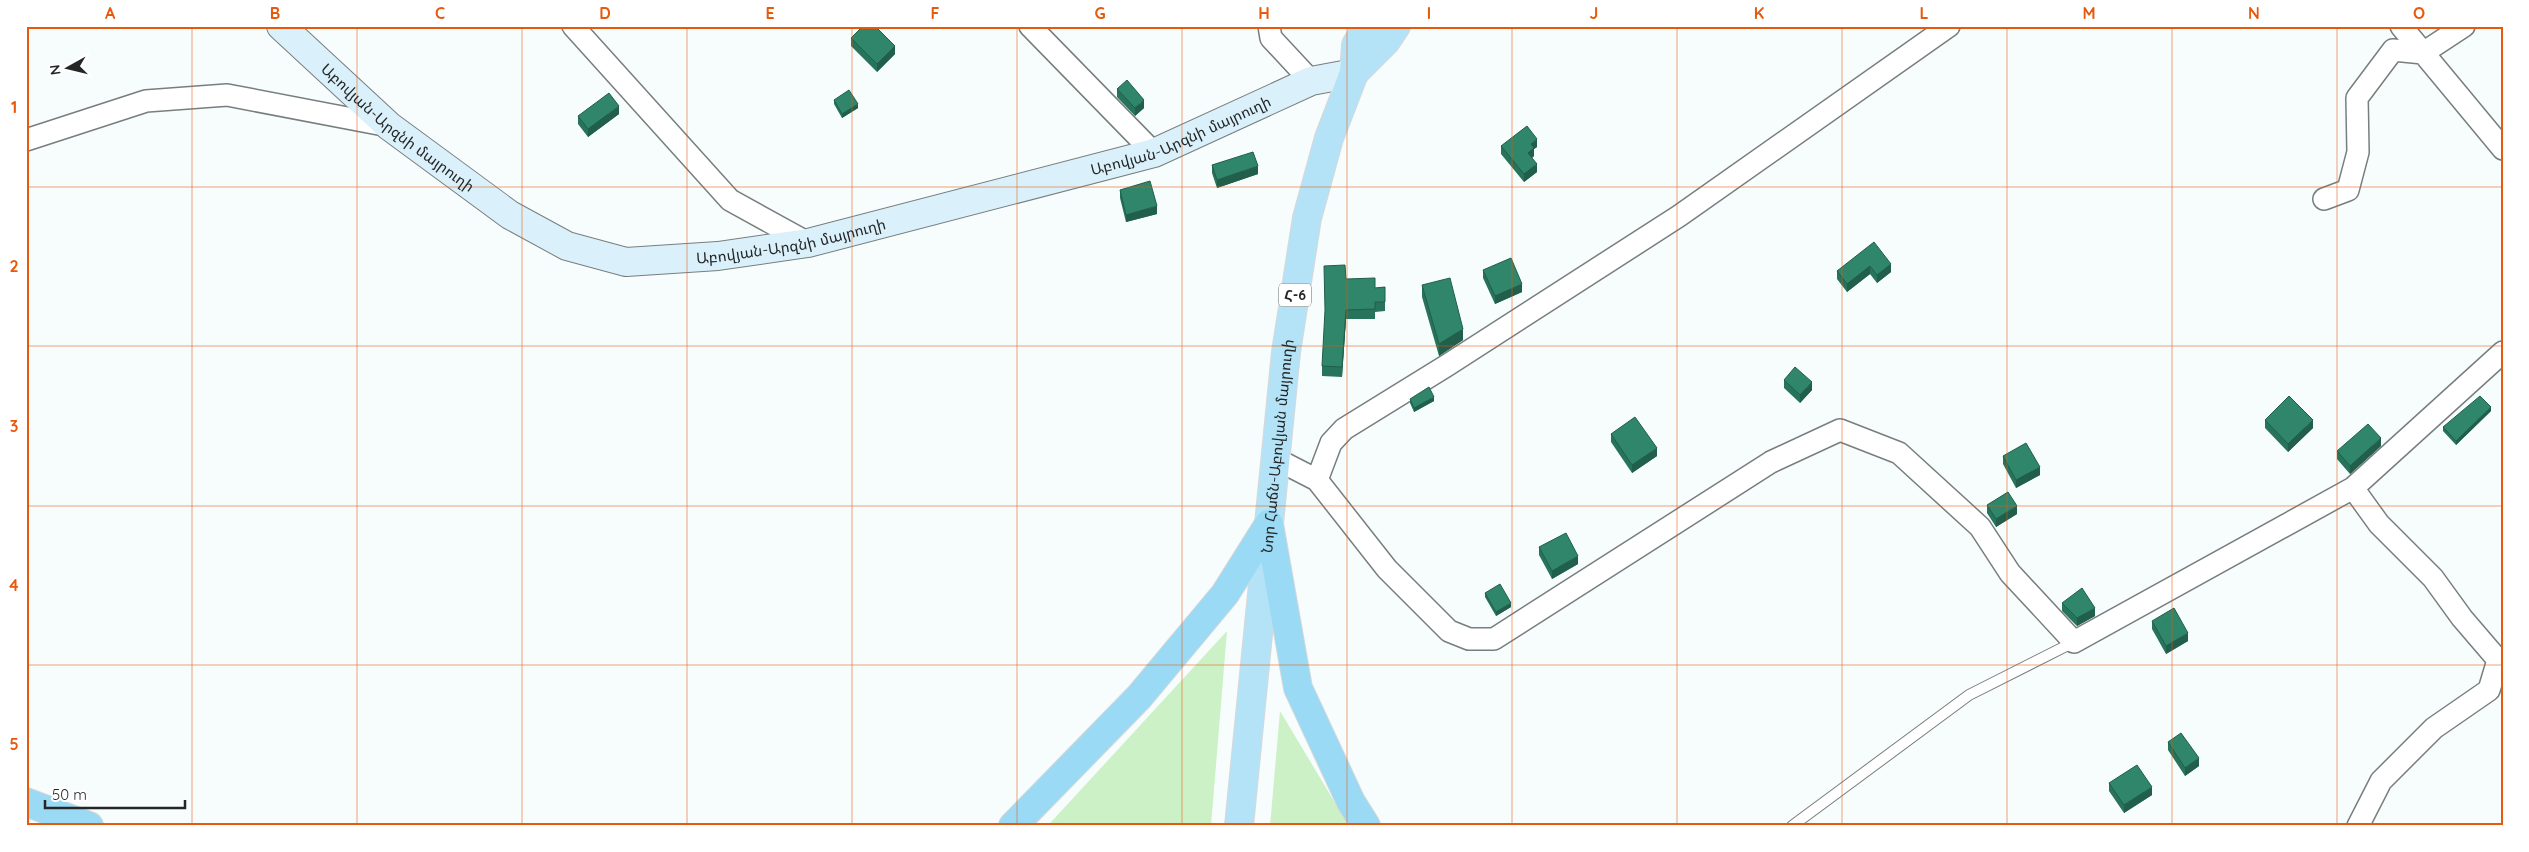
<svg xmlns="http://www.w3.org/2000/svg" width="2529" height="852" font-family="Quicksand,'Noto Sans Armenian',sans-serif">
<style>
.green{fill:#cdf1c6}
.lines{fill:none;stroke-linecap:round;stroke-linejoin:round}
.service-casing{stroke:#787e7e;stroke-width:12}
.minor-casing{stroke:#787e7e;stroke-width:24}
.secondary-casing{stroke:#787e7e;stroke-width:30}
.primary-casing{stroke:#d8d8d8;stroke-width:30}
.trunk-casing{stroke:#d8d8d8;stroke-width:30}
.service{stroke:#fff;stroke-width:10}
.minor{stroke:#fff;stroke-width:21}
.secondary{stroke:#daf1fb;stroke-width:28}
.primary{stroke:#b4e3f7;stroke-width:28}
.trunk{stroke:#9bdaf4;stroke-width:28}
.wall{fill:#28735c}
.shaded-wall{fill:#215e4b}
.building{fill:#2f866b;stroke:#215e4b}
.grid{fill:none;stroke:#e8590c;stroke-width:1;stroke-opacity:0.55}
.labels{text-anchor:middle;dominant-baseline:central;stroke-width:4;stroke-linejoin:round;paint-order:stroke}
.shield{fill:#fff;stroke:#666868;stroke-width:1}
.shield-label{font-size:14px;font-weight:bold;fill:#252727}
.street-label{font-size:15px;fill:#252727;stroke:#fff}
.neatline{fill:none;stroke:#e8590c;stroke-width:2}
.grid-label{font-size:16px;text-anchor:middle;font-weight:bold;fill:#e8590c}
</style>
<rect width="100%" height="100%" fill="#f7fdfd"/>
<path class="green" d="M1227,631l-16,195h-163l4,-5z
M1280,711l69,115h-79z"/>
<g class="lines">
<defs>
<path id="service" d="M1792,826l177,-131 105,-53"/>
<path id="minor" d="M573,26l157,174 78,43
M1030,26l124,127
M1269,26l2,12 40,43
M2401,26l102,123
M26,140l120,-39 81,-6 162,31
M2324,199l24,-9 10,-38 -1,-54 36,-48 30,3 41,-27
M1276,459l41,21 70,89 62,62 20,8h25l277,-177 69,-32 59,23 81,74 30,46 64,69 279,-154 150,-136
M1317,480l14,-37 13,-14 102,-63 233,-150 270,-190
M2353,488l26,36 54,54 29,40 36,42 -9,30 -55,38 -53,53 -23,45"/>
<g id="secondary">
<path id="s1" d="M281,26l108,100 121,89 57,31 59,16 92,-6 90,-13 346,-90 157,-72 43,-8"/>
</g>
<g id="primary">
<path d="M1354,73l32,-32 10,-15"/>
<path id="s2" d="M1239,826l47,-474 21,-134 22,-80 25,-65 2,-28 12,-19"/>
</g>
<path id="trunk" d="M1269,524l29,164 53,114 15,24
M26,802l63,24
M1013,826l126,-129 86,-103 44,-70"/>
</defs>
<use href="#service" class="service-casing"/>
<use href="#minor" class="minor-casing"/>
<use href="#secondary" class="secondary-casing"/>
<use href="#primary" class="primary-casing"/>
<use href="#trunk" class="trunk-casing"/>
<use href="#service" class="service"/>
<use href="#minor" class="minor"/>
<use href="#secondary" class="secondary"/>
<use href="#primary" class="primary"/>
<use href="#trunk" class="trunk"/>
</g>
<path class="wall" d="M851,38l44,16 -18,18 -26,-26z
M1117,89l27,19 -9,8 -18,-19z
M834,100l24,8 -16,10 -8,-14z
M619,114l-31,23 -10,-13v-8z
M1501,146l36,1 -3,2v7l-2,2 5,14 -13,10 -23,-28z
M1212,165l46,9 -41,14 -5,-15z
M1120,190l37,24 -31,8 -6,-24z
M1891,264v8l-14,11 -7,-9 -23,18 -10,-13v-8z
M1483,270l39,22 -27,12 -12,-26z
M1346,279l29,9 10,-1v24l-10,1v7h-29l-4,58 -20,-1v-10z
M1422,285l41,55 -24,16 -17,-59z
M1784,380l28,10 -12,13 -16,-15z
M1410,399l24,2 -20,11 -4,-9z
M2491,411l-35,34 -13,-14v-4z
M2265,420l48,8 -25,24 -23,-24z
M1611,434l46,22 -25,17 -21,-31z
M2381,446l-31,28 -13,-15v-8z
M2003,456l37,19 -24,13 -13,-24z
M1987,505l30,9 -21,13 -9,-14z
M1539,547l39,17 -26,15 -13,-24z
M1485,593l26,14 -15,9 -11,-19z
M2062,603l33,13 -18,10 -15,-15z
M2152,621l36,20 -22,13 -14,-25z
M2168,742l31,24 -14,10 -17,-26z
M2109,783l43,12 -28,18 -15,-22z"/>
<path class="shaded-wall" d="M895,46v8l-18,18v-8z
M1144,100v8l-9,8v-8z
M858,104v4l-16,10v-4z
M619,106v8l-31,23v-8z
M1537,139v8l-3,2v7l-6,5v-8l3,-9z
M1537,164v8l-13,10v-8z
M1258,166v8l-41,14v-8z
M1157,206v8l-31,8v-7z
M1891,264v8l-14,11v-8z
M1870,266v8l-23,18v-8z
M1522,284v8l-27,12v-8z
M1346,310v9l-4,58v-10z
M1463,329v11l-24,16v-12z
M1812,382v8l-12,13v-8z
M1434,397v4l-20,11v-4z
M2491,407v4l-35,34v-4z
M2313,420v8l-25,24v-8z
M2381,438v8l-31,28v-8z
M1657,448v8l-25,17v-8z
M2040,467v8l-24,13v-8z
M2017,506v8l-21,13v-8z
M1578,556v8l-26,15v-8z
M1511,603v4l-15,9v-4z
M2095,608v8l-18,10v-8z
M2188,633v8l-22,13v-8z
M2199,758v8l-14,10v-8z
M2152,787v8l-28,18v-8z"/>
<path class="building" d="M863,26h12l20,20 -18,18 -26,-26z
M1127,80l17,20 -9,8 -18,-19z
M849,90l9,14 -16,10 -8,-14z
M609,93l10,13 -31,23 -10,-13z
M1527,126l10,13 -6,5 3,4 -6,5 9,11 -13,10 -23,-28z
M1253,152l5,14 -41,14 -5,-15z
M1150,181l7,25 -31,9 -6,-25z
M1874,242l17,22 -14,11 -7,-9 -23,18 -10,-13z
M1511,258l11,26 -27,12 -12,-26z
M1345,265l1,14 29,-1v10l10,-1v15h-10v7l-29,1 -4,57 -20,-1 3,-56 -1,-44z
M1450,278l13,51 -24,15 -17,-59z
M1795,367l17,15 -12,13 -16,-15z
M1429,387l5,10 -20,11 -4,-9z
M2289,396l24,24 -25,24 -23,-24z
M2480,396l11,11 -35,34 -13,-14z
M1635,417l22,31 -25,17 -21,-31z
M2368,424l13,14 -31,28 -13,-15z
M2026,443l14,24 -24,13 -13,-24z
M2008,492l9,14 -21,13 -9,-14z
M1566,533l12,23 -26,15 -13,-24z
M1500,584l11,19 -15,9 -11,-19z
M2082,588l13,20 -18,10 -15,-15z
M2174,608l14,25 -22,13 -14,-25z
M2181,733l18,25 -14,10 -17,-26z
M2137,765l15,22 -28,18 -15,-22z"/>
<path class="grid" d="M192,26v800M357,26v800M522,26v800M687,26v800M852,26v800M1017,26v800M1182,26v800M1347,26v800M1512,26v800M1677,26v800M1842,26v800M2007,26v800M2172,26v800M2337,26v800M26,187h2477M26,346h2477M26,506h2477M26,665h2477"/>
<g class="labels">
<rect class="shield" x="1279" y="283.5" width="32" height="23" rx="4"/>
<g class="shield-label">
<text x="1295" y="295">Հ-6</text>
</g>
<g class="street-label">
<text stroke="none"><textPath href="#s1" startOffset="155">Աբովյան-Արզնի մայրուղի</textPath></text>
<text stroke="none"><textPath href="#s1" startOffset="995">Աբովյան-Արզնի մայրուղի</textPath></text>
<text stroke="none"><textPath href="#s1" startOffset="590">Աբովյան-Արզնի մայրուղի</textPath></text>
<text stroke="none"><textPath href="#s2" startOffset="382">Նոր Հաճն-Աբովյան մայրուղի</textPath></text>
</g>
</g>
<rect width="2529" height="852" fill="none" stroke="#ffffff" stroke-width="55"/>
<g transform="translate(68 68) rotate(262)" stroke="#ffffff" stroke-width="4" paint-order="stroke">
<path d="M0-4L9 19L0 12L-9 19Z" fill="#252727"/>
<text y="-8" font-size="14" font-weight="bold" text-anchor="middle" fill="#252727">N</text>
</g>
<path d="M45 800v8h140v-8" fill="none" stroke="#252727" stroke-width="2.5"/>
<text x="52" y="800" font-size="15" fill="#252727" stroke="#ffffff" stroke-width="4" paint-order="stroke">50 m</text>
<rect x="28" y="28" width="2474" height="796" class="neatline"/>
<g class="grid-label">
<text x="110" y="19">A</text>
<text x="275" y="19">B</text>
<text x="440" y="19">C</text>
<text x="605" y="19">D</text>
<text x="770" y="19">E</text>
<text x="935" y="19">F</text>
<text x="1100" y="19">G</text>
<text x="1264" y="19">H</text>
<text x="1429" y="19">I</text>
<text x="1594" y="19">J</text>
<text x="1759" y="19">K</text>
<text x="1924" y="19">L</text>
<text x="2089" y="19">M</text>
<text x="2254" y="19">N</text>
<text x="2419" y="19">O</text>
<text x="14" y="113">1</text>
<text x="14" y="272">2</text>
<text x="14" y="432">3</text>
<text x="14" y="591">4</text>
<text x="14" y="750">5</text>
</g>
</svg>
